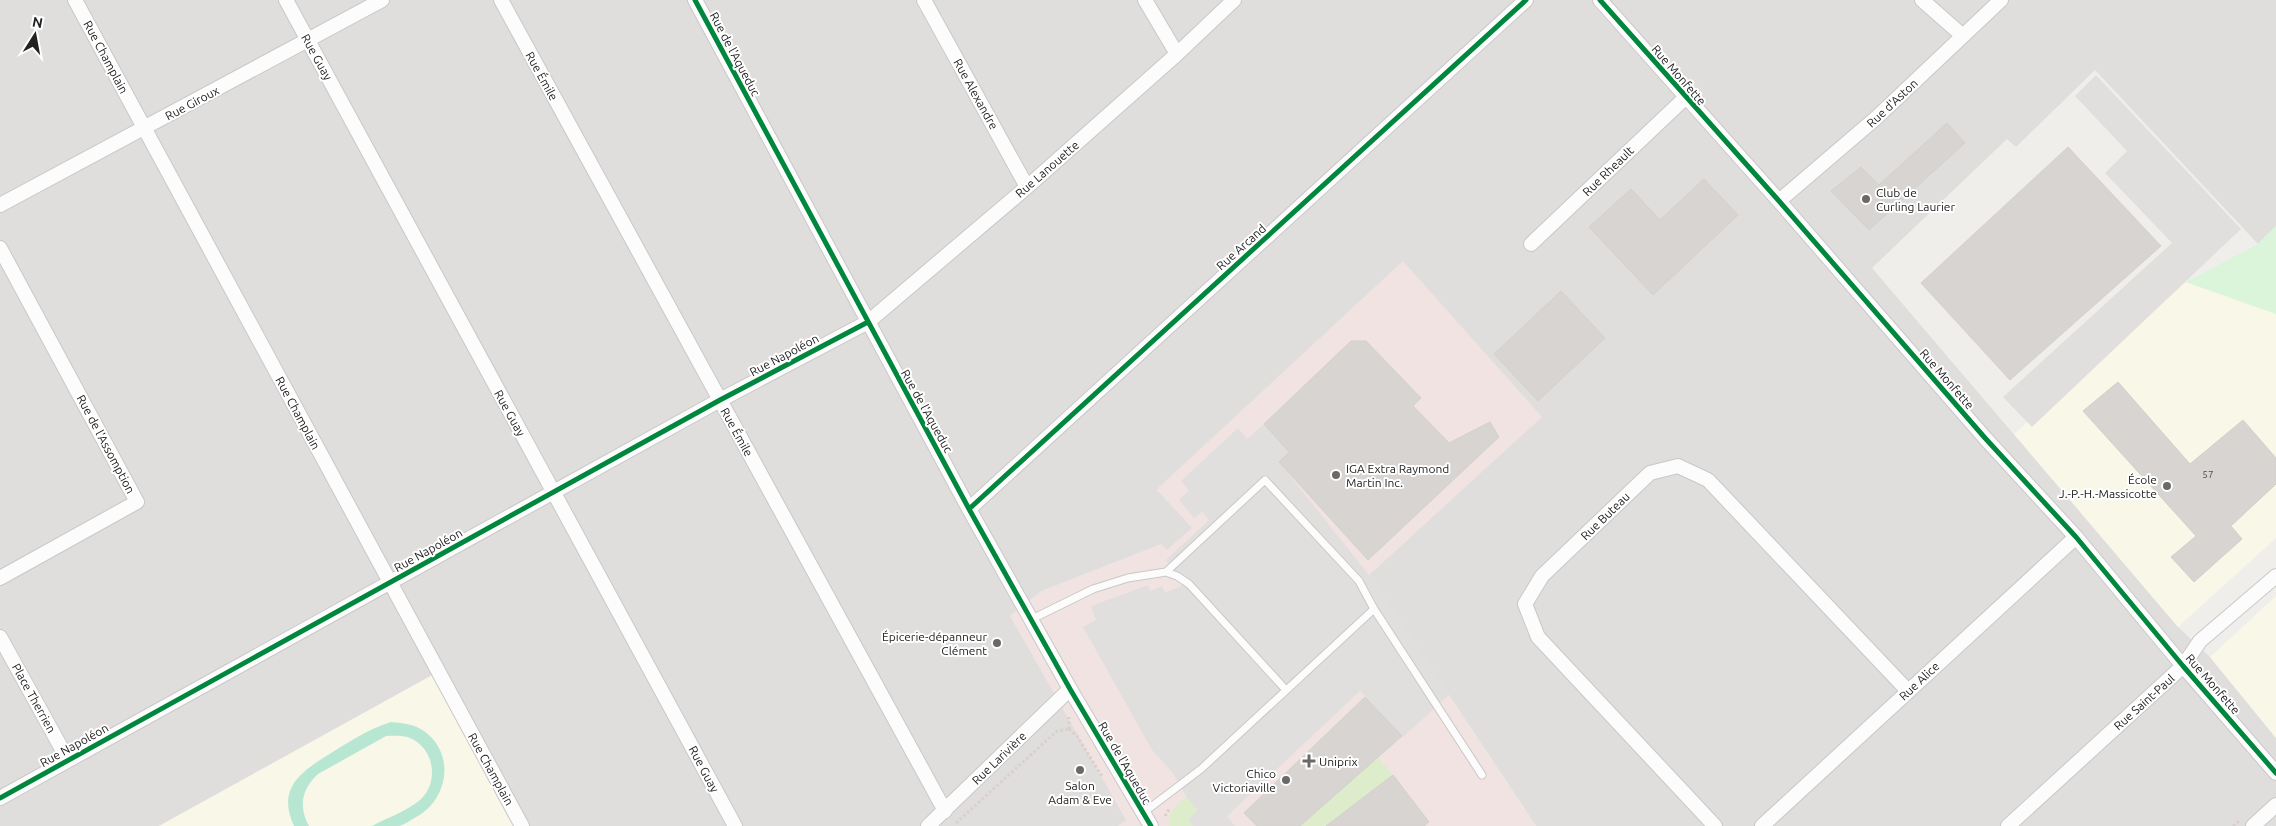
<svg xmlns="http://www.w3.org/2000/svg" width="2276" height="826" font-family="Ubuntu,sans-serif">
<style>
.residential{fill:#dfdedc}
.commercial{fill:#f1e3e1}
.education{fill:#f8f7e8}
.grass{fill:#ddeccb}
.park{fill:#daf5da}
.pitch{fill:#b7e6d2}
.parking{fill:#e0dfde}
.building{fill:#d7d4d2;stroke:#d3d0cc}
.lines{fill:none;stroke-linecap:round;stroke-linejoin:round}
.lane-casing{stroke:#c9c8c7;stroke-width:9}
.street-casing{stroke:#c9c8c7;stroke-width:16}
.path{stroke:#dccecd;stroke-width:3;stroke-dasharray:2.5 2.5;stroke-linecap:butt}
.lane{stroke:#fdfcfc;stroke-width:7}
.street{stroke:#fdfcfc;stroke-width:14}
.cycleway-casing{stroke:#fff;stroke-width:8}
.cycleway{stroke:#00873e;stroke-width:5}
.poi-dot{fill:#6a6968;stroke:#fff;stroke-width:2}
.labels{text-anchor:middle;dominant-baseline:central;stroke-width:4;stroke-linejoin:round;paint-order:stroke}
.number-label{font-size:10px;fill:#4f4e4e}
.street-label{font-size:12px;fill:#222;stroke:#fff}
.poi-label{font-size:12px;fill:#222;stroke:#fff;text-anchor:start}
</style>
<rect width="100%" height="100%" fill="#f0eeeb"/>
<path class="residential" d="M0,0h2276v226l-18,18 -163,-174 -79,77 -9,-8 -135,129 306,359 32,30 66,81v88h-740l-167,-251 172,-158 -384,73 36,38 -26,22 -41,271 -8,5h-596l-84,-154 -279,154h-159z"/>
<path class="commercial" d="M1403,261l139,156 -173,158 167,251h-418l8,-6 -116,-204 31,-25 120,-47 6,6 25,-22 -35,-39z"/>
<path class="education" d="M2186,282l90,32v224l-98,89 -164,-193z
M2276,596v142l-66,-81z
M438,672l84,154h-363z"/>
<path class="grass" d="M1378,757l15,18 -67,51h-26z
M1187,797l11,14 -10,9 5,6h-23c-6,-13 8,-21 17,-29z"/>
<path class="park" d="M2276,226v88l-90,-32 72,-38z"/>
<path class="pitch" d="M391,722c11,1 23,2 33,9 32,23 24,69 -8,86 -5,3 -12,8 -17,9 -9,0 -19,0 -27,0 15,-8 35,-15 48,-26 20,-18 14,-52 -10,-62 -8,-3 -16,-2 -24,-2l-68,38c-16,15 -20,32 -9,52h-15c-20,-42 15,-59 45,-78 17,-10 32,-20 52,-26z"/>
<path class="parking" d="M2096,75l145,154 -209,198 -29,-30 169,-154 -67,-70 22,-22 -52,-55z
M1264,424l25,28 -10,10 90,113 80,120 -46,42 -43,-46 -133,125 8,10h-42l-5,-6 10,-10 -10,-11 -16,-27 -20,-22 -69,-123 13,-7 -5,-14 57,-21 2,6 12,-5 3,7 16,-7 1,-3 -16,-23 43,-40 -7,-8 -8,6 -15,-18 10,-10 -8,-9 57,-53 9,11z"/>
<path class="building" d="M1947,123l18,20 -96,87 -38,-39 30,-24 18,18z
M2068,147l93,99 -151,134 -89,-97z
M1704,179l34,36 -85,80 -64,-68 42,-38 29,31z
M1561,291l44,47 -67,63 -44,-47z
M1351,341h15l55,57 -8,8 36,37 41,-21 9,15 -131,123 -89,-98 10,-10 -25,-28z
M2118,382l72,82 53,-44 33,38v26l-45,42 11,13 -48,43 -23,-25 25,-21 -113,-125z
M1365,697l37,39 -102,90h-43l-13,-13z
M1393,775l36,47 -5,4h-98z"/>
<g class="lines">
<defs>
<path id="lane" d="M1166,572l11,4 12,8 97,106
M1032,619l61,-30 35,-11 38,-6 99,-92 94,101 15,28
M1143,813l58,-44 173,-160 108,166"/>
<path id="street" d="M75,0l447,826
M286,0l449,826
M501,0l444,811
M695,0l274,509 101,180 81,137
M924,0l103,187
M1145,0l32,54
M1600,0l179,201 206,237 91,99 107,129 93,107
M1922,0l41,36
M1779,201l97,-83 125,-118
M0,205l382,-205
M1531,244l155,-147
M0,248l137,254 -137,76
M969,509l557,-509
M0,637l68,123
M0,798l720,-398 148,-78 159,-135 150,-133 57,-54
M928,826l142,-137
M1715,826l-177,-189 -13,-33 17,-28 108,-103 28,-7 30,14 200,211
M1762,826l314,-289
M2008,826l175,-160 17,-25 76,-65
M2253,826l23,-21"/>
</defs>
<use href="#lane" class="lane-casing"/>
<use href="#street" class="street-casing"/>
<path class="path" d="M1069,729l8,7 26,42
M1069,729v-12
M1165,816l5,-8
M956,823l101,-92 12,-2
M2233,826l7,-6"/>
<use href="#lane" class="lane"/>
<use href="#street" class="street"/>
<defs>
<path id="cycleway" d="M695,0l274,509 101,180 81,137
M1600,0l179,201 206,237 91,99 107,129 93,107
M969,509l557,-509
M0,798l720,-398 148,-78"/>
</defs>
<use href="#cycleway" class="cycleway-casing"/>
<use href="#cycleway" class="cycleway"/>
</g>
<g class="poi-dot">
<circle cx="1866" cy="199" r="5"/>
<circle cx="1336" cy="475" r="5"/>
<circle cx="2167" cy="486" r="5"/>
<circle cx="997" cy="643" r="5"/>
<path d="M1306.5 753.5h5v5h5v5h-5v5h-5v-5h-5v-5h5z"/>
<circle cx="1080" cy="770" r="5"/>
<circle cx="1286" cy="780" r="5"/>
</g>
<g class="labels">
<g class="number-label">
<text x="2208" y="474">57</text>
</g>
<g class="street-label">
<text transform="translate(735 54) rotate(62)">Rue de l'Aqueduc</text>
<text transform="translate(106 57) rotate(62)">Rue Champlain</text>
<text transform="translate(317 57) rotate(61)">Rue Guay</text>
<text transform="translate(1679 75) rotate(49)">Rue Monfette</text>
<text transform="translate(542 76) rotate(61)">Rue Émile</text>
<text transform="translate(976 94) rotate(61)">Rue Alexandre</text>
<text transform="translate(192 103) rotate(-28)">Rue Giroux</text>
<text transform="translate(1892 103) rotate(-43)">Rue d'Aston</text>
<text transform="translate(1047 169) rotate(-41)">Rue Lanouette</text>
<text transform="translate(1608 171) rotate(-44)">Rue Rheault</text>
<text transform="translate(1241 247) rotate(-42)">Rue Arcand</text>
<text transform="translate(784 355) rotate(-28)">Rue Napoléon</text>
<text transform="translate(1947 379) rotate(49)">Rue Monfette</text>
<text transform="translate(927 411) rotate(61)">Rue de l'Aqueduc</text>
<text transform="translate(298 413) rotate(62)">Rue Champlain</text>
<text transform="translate(510 413) rotate(61)">Rue Guay</text>
<text transform="translate(737 432) rotate(61)">Rue Émile</text>
<text transform="translate(106 444) rotate(62)">Rue de l'Assomption</text>
<text transform="translate(1605 516) rotate(-44)">Rue Buteau</text>
<text transform="translate(428 550) rotate(-29)">Rue Napoléon</text>
<text transform="translate(1919 681) rotate(-43)">Rue Alice</text>
<text transform="translate(2213 684) rotate(49)">Rue Monfette</text>
<text transform="translate(34 698) rotate(61)">Place Therrien</text>
<text transform="translate(2144 702) rotate(-42)">Rue Saint-Paul</text>
<text transform="translate(74 745) rotate(-29)">Rue Napoléon</text>
<text transform="translate(999 758) rotate(-44)">Rue Larivière</text>
<text transform="translate(1125 763) rotate(60)">Rue de l'Aqueduc</text>
<text transform="translate(491 769) rotate(61)">Rue Champlain</text>
<text transform="translate(704 769) rotate(62)">Rue Guay</text>
</g>
<g class="poi-label">
<text x="1876" y="192">Club de<tspan x="1876" dy="14">Curling Laurier</tspan></text>
<text x="1346" y="468">IGA Extra Raymond<tspan x="1346" dy="14">Martin Inc.</tspan></text>
<text x="2157" y="479" text-anchor="end">École<tspan x="2157" dy="14">J.-P.-H.-Massicotte</tspan></text>
<text x="987" y="636" text-anchor="end">Épicerie-dépanneur<tspan x="987" dy="14">Clément</tspan></text>
<text x="1319" y="761">Uniprix</text>
<text x="1276" y="773" text-anchor="end">Chico<tspan x="1276" dy="14">Victoriaville</tspan></text>
<text x="1080" y="785" text-anchor="middle">Salon<tspan x="1080" dy="14">Adam &amp; Eve</tspan></text>
</g>
</g>
<g transform="translate(35 35) rotate(11)" stroke="#ffffff" stroke-width="4" paint-order="stroke">
<path d="M0-4L9 19L0 12L-9 19Z" fill="#222222"/>
<text y="-8" font-size="14" font-weight="bold" text-anchor="middle" fill="#222222">N</text>
</g>
</svg>
